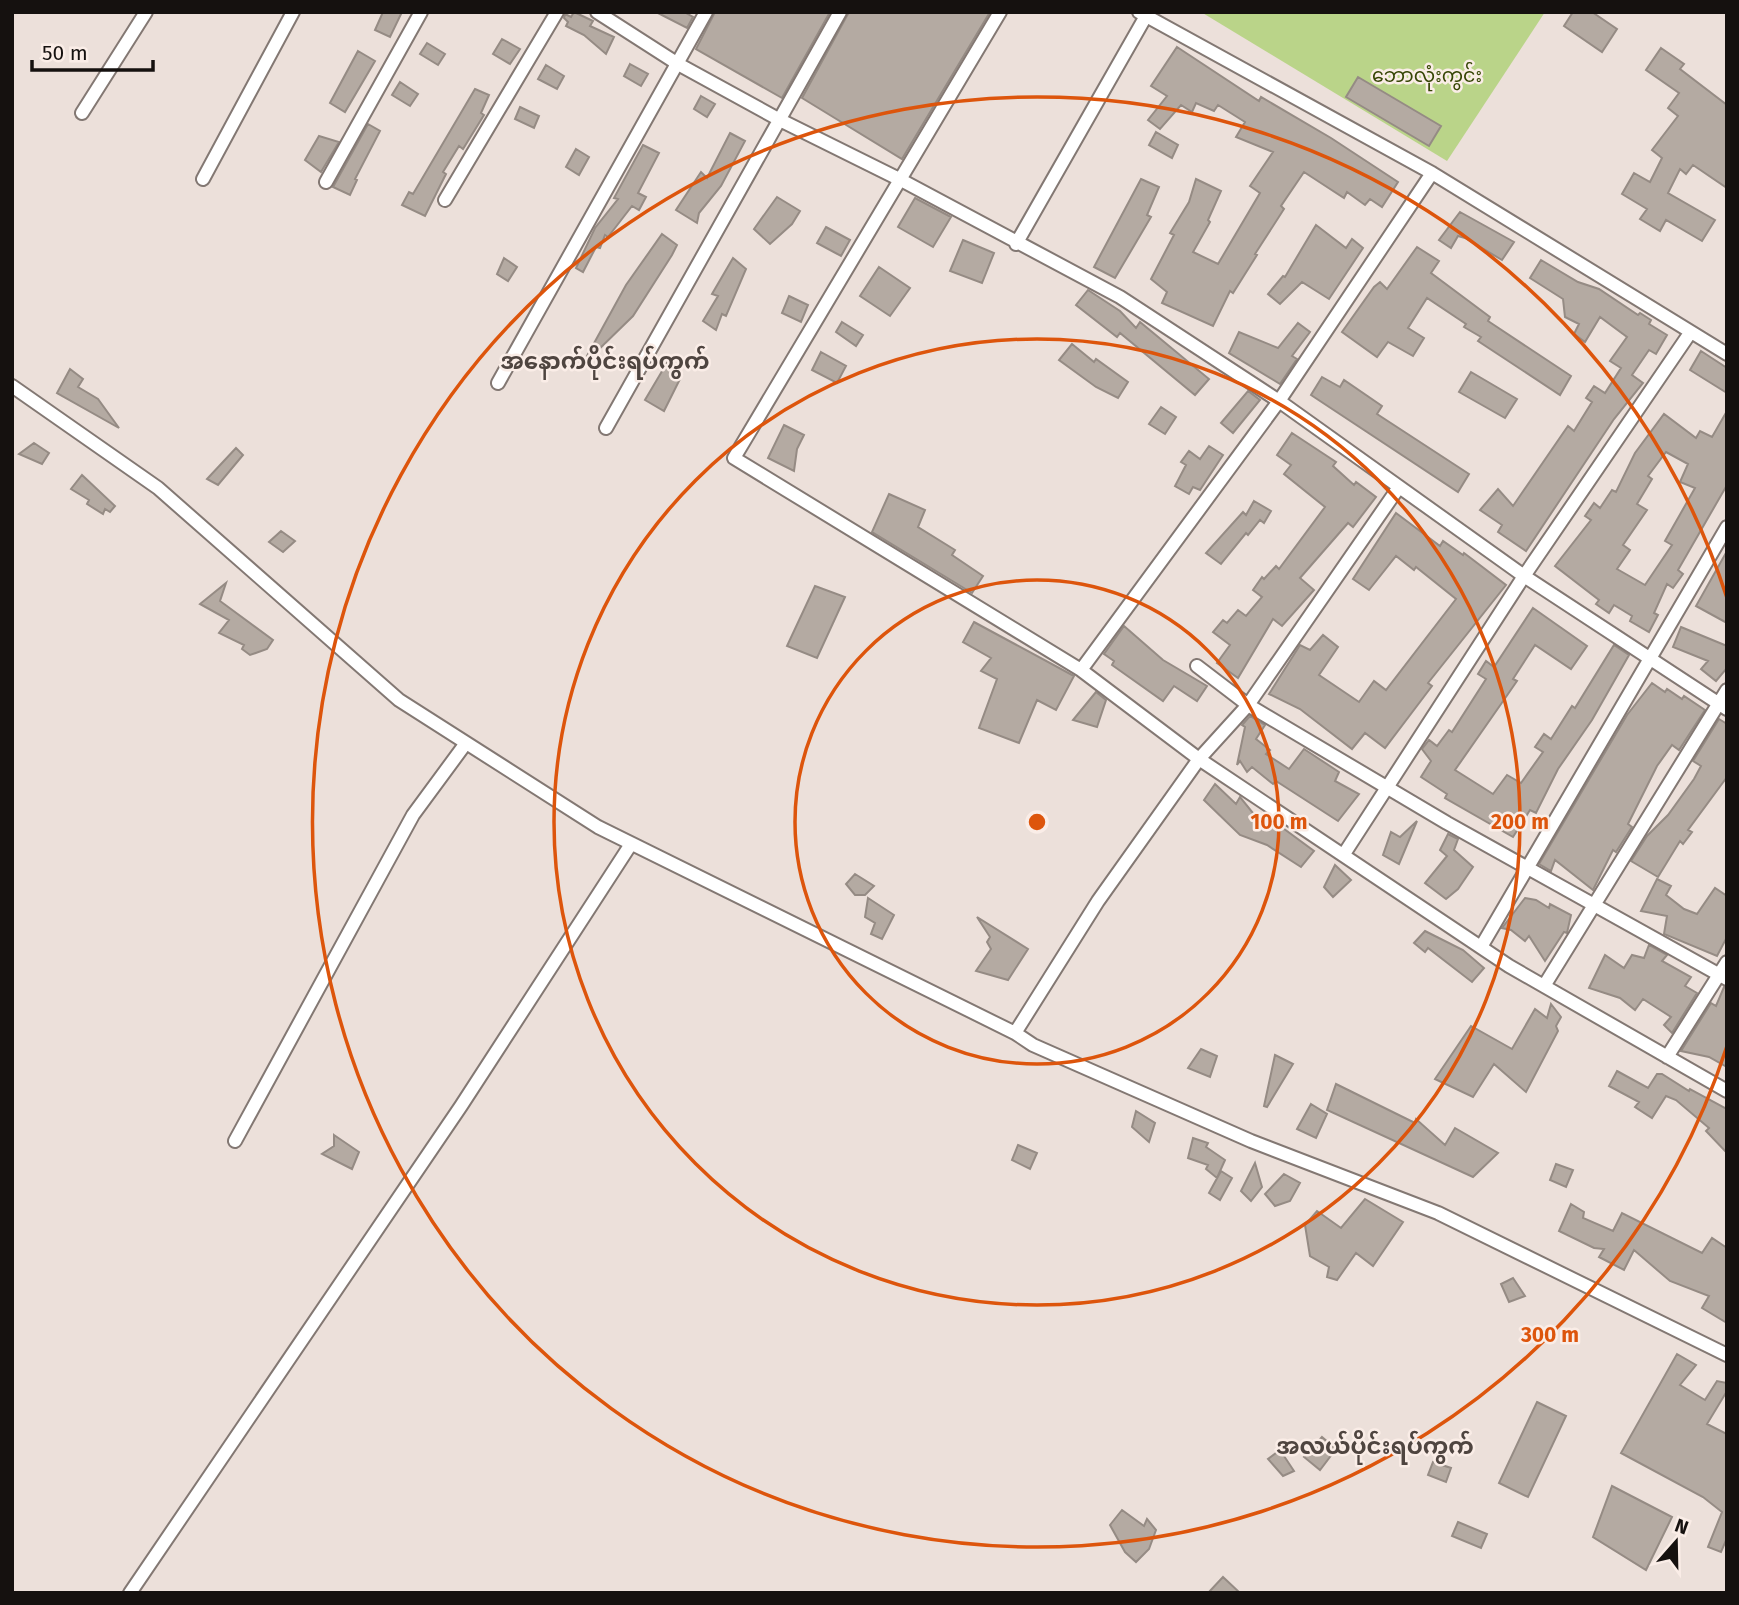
<svg xmlns="http://www.w3.org/2000/svg" width="1739" height="1605" font-family="'Fira Sans','Noto Sans Myanmar',sans-serif">
<style>
.green{fill:#bad489}
.building{fill:#b4aaa2;stroke:#958b84;stroke-width:2;fill-rule:evenodd}
.lines{fill:none;stroke-linecap:round;stroke-linejoin:round}
.minor-casing{stroke:#837873;stroke-width:16}
.minor{stroke:#fff;stroke-width:12}
.ring{fill:none;stroke:#dd550c;stroke-width:3.5}
.labels{text-anchor:middle;dominant-baseline:central;stroke-width:5;stroke-linejoin:round;paint-order:stroke}
.park-label{font-size:19px;fill:#354504;stroke:#faede7}
.quarter-label{font-size:23px;font-weight:bold;fill:#4f4540;stroke:#faede7}
.centre{fill:#dd550c;stroke:#faede7;stroke-width:3.5}
.ring-label{font-size:21px;text-anchor:middle;font-weight:bold;fill:#dd550c;stroke:#faede7;stroke-width:5;stroke-linejoin:round;paint-order:stroke}
</style>
<rect width="100%" height="100%" fill="#ece0da"/>
<path class="green" d="M1201,12h344l-98,149z"/>
<path class="building" d="M383,12h19l-12,25 -15,-7z
M574,12l19,9 -3,5 24,11 -8,17 -22,-19 -18,-9 2,-4 -4,-4 1,-4 6,3z
M656,12h28l9,5 -6,11z
M715,12h115l-48,86 -86,-49z
M849,12h141l-88,147 -100,-61z
M1573,12h19l25,17 -15,23 -38,-26z
M502,39l18,10 -10,15 -17,-10z
M427,43l18,11 -7,11 -18,-11z
M1177,47l82,54 2,-4 70,41 67,44 -16,25 -12,-8 -5,6 -18,-13 -3,6 -40,-26 -23,34 3,3 -29,45 2,1 -24,38 -3,-2 -17,35 -51,-23 5,-11 -16,-13 23,-44 -4,-2 19,-31 7,-23 25,12 -13,29 2,2 -17,30 25,12 42,-71 -10,-7 23,-34 -37,-15 9,-15 -27,-17 -4,6 -18,-8 -4,9 -11,-7 -21,24 -12,-9 19,-24 -16,-10z
M1661,48l23,16 -4,5 47,36v83l-34,-23 -7,9 -6,-5 -12,24 47,27 -13,21 -36,-21 -6,11 -20,-12 7,-10 -25,-15 12,-21 16,9 12,-24 -10,-8 26,-34 -10,-8 11,-15 -33,-23z
M358,51l17,10 -30,51 -15,-9z
M630,64l18,10 -7,12 -17,-10z
M546,65l18,11 -7,13 -19,-10z
M1358,77l83,49 -12,20 -83,-49z
M400,82l18,12 -8,12 -18,-11z
M475,89l14,6 -8,18 3,2 -21,34 -4,-3 -16,26 3,2 -21,42 -23,-11 7,-13 4,2z
M701,96l14,8 -8,13 -13,-8z
M520,107l19,9 -5,12 -19,-9z
M368,124l12,7 -25,48 2,1 -7,15 -17,-8z
M1156,132l22,13 -6,13 -23,-13z
M730,133l15,8 -24,45 -22,27 -2,10 -21,-13 25,-38 6,6z
M319,136l20,6 -18,30 -16,-12z
M643,145l16,8 -21,40 8,4 -7,13 -7,-4 -24,31 -3,-2 -5,13 -4,-1 -13,25 -7,-4 19,-40 23,-29 -4,-1z
M576,149l13,8 -10,18 -13,-8z
M1141,179l18,8 -12,28 4,2 -36,61 -21,-11z
M777,197l23,14 -8,13 -22,20 -16,-15z
M915,198l36,19 -18,30 -35,-20z
M1460,212l54,30 -12,18 -37,-22 -7,-2 -7,12 -12,-8z
M1316,225l30,23 6,-9 11,9 -34,51 -27,-17 -22,22 -12,-10 15,-18 2,1z
M826,227l24,13 -9,16 -24,-13z
M662,234l15,11 -5,10 -39,61 -43,42 -3,-2 39,-71z
M963,240l31,13 -12,30 -32,-12z
M1417,247l22,14 -8,12 59,44 -2,4 83,55 -11,19 -82,-54 3,-4 -17,-10 2,-3 -39,-26 -19,30 16,10 -11,18 -25,-14 -11,15 -35,-25 32,-45 6,-5 7,7z
M504,258l13,9 -9,14 -11,-7z
M733,258l13,11 -20,47 -4,-2 -6,16 -13,-9 15,-25 -6,-2z
M1541,260l37,22 21,7 39,26 2,-2 11,7 -2,4 18,11 -11,19 -7,-4 -17,25 11,8 -29,36 -88,132 -28,-19 4,-7 -22,-15 18,-21 15,17 55,-80 6,5 18,-29 -6,-4 8,-12 11,7 16,-25 -11,-7 17,-24 -27,-20 -15,25 -11,-8 5,-10 -14,-7 -2,-18 -33,-21z
M879,267l31,21 -20,28 -30,-20z
M1088,290l32,21 16,17 4,-6 69,57 -14,16 -75,-62 -3,4 -41,-32z
M789,296l19,9 -7,17 -19,-9z
M842,322l21,13 -7,11 -20,-14z
M1298,323l12,9 -18,24 5,3 -17,25 -51,-31 10,-21 39,16z
M1072,344l22,18 2,-3 32,23 -10,16 -22,-11 -37,-27z
M1701,351l26,17v25l-37,-23z
M821,352l25,14 -9,17 -25,-13z
M668,361l14,14 -18,36 -19,-11z
M70,369l13,10 -5,8 20,12 21,29 -62,-35z
M1471,372l46,27 -12,19 -46,-26z
M1322,377l18,10 4,-7 38,26 -5,8 92,60 -11,18 -147,-97z
M1248,391l12,9 -27,33 -12,-10z
M1161,407l15,10 -11,17 -16,-10z
M1727,411v74l-49,85 5,4 -10,14 -6,-4 -13,29 4,2 -9,17 -19,-11 2,-5 -18,-11 -5,8 -13,-9 3,-4 -44,-34 36,-46 -6,-4 9,-13 6,5 12,-18 4,2 19,-39 29,-39 32,24 4,-7 12,6zM1666,452l22,12 -8,18 15,6 -30,53 7,4 -27,40 -28,-16 13,-19 -7,-5 24,-35 -10,-6 15,-25 -4,-3z
M784,425l20,10 -7,14 -3,22 -26,-13z
M1292,433l44,29 -3,4 21,19 2,-3 20,15 -23,30 -5,-4 -48,55 14,12 -32,36 -9,-7 -35,59 -21,-15 13,-18 -17,-13 10,-12 4,3 11,-13 8,6 16,-19 -9,-7 9,-13 2,2 12,-13 3,3 46,-62 -41,-33 7,-9 -14,-10z
M34,443l15,10 -7,11 -23,-10z
M1209,446l14,9 -23,35 -7,-3 -4,7 -14,-8 11,-21 -5,-3 8,-11 11,8z
M236,448l7,7 -25,30 -11,-6z
M82,475l33,31 -5,6 -5,-3 -2,5 -16,-10 2,-4 -18,-11z
M889,494l36,16 -7,17 37,23 -3,5 31,21 -11,17 -100,-61z
M1254,501l17,10 -7,12 -4,-3 -12,15 -2,-2 -25,31 -15,-11 37,-41 3,3z
M1396,513l44,33 3,-5 20,14 1,-2 42,32 -78,98 4,3 -47,62 -20,-15 -13,16 -52,-40 -31,-15 31,-49 10,5 13,-15 15,12 -19,28 40,27 15,-21 12,9 70,-91 -40,-32 -2,3 -18,-14 -27,34 -16,-11z
M281,531l14,10 -12,11 -14,-10z
M1727,551v72l-31,-17z
M226,583l-6,18 53,39 -6,9 -17,6 -8,-6 2,-4 -25,-12 10,-13 -29,-16z
M815,586l30,11 -28,61 -30,-12z
M1533,608l54,38 -16,23 -36,-24 -22,34 4,2 -9,13 -53,76 38,24 14,-19 14,8 22,-31 -8,-5 9,-13 7,5 21,-33 3,2 39,-63 15,10 -37,65 -34,49 -22,44 -6,-3 -17,27 -68,-39 2,-4 -26,-17 10,-16 -9,-12 7,-9 8,6 12,-16 3,2 34,-53 -8,-5 8,-13 8,6z
M974,622l100,54 -18,34 -19,-10 -18,43 -40,-15 18,-49 -16,-8 10,-13 -28,-16z
M1124,626l39,34 44,26 -10,15 -23,-15 -11,15 -51,-36 2,-4 -10,-7z
M1681,627l46,19v22l-11,13 -15,-12 7,-8 -35,-14z
M1652,683l13,9 2,-3 15,10 2,-3 21,14 -26,40 -7,-5 -15,21 -29,58 4,3 -16,25 -3,-2 -20,40 -38,-30 -4,11 -12,-7 88,-149z
M1096,692l10,8 -9,27 -24,-7z
M1250,716l15,9 -9,14 14,11 -4,4 23,15 15,-20 35,23 -4,9 24,13 -21,27 -62,-40 -3,3 -21,-17 -5,5 -7,-11 -3,4 8,-38 -3,-2z
M1719,719l8,5v53l-39,53 4,2 -9,12 -3,-3 -22,36 -27,-16 16,-25 21,-21 26,-36 7,-13 -8,-5z
M1215,784l21,20 4,-7 25,31 7,-8 42,31 -13,16 -34,-22 -27,-10 -36,-35z
M1417,821l-18,43 -16,-9 8,-23 9,5z
M1448,834l10,5 -4,11 19,17 -15,22 -12,10 -21,-16 22,-27 -7,-6z
M1335,865l16,15 -18,17 -9,-10z
M855,874l19,12 -9,9h-10l-9,-11z
M1657,879l14,7 -5,9 18,14 13,5 18,-26 12,8v41l-10,19 -53,-22 3,-18 -26,-5z
M868,898l26,17 -12,24 -11,-5 4,-11 -10,-6z
M1525,898l11,2 13,8 1,-4 21,11 -4,18 -3,-1 -19,29 -16,-25 -4,5 -14,-11 -9,-2z
M977,917l51,32 -20,31 -32,-9 15,-22 -4,-7 3,-5z
M1425,931l38,19 21,18 -12,14 -44,-34 -3,4 -11,-9z
M1649,945l18,10 -5,6 29,16 -6,9 12,7 -25,40 -8,-8 7,-8 -28,-18 -8,11 -15,-12 -31,-10 16,-33 19,13 8,-13 12,3z
M1724,987l3,1v79l-18,-10 -28,-6 30,-48 5,3z
M1551,1004l10,13 -5,9 2,5 -32,61 -32,-28 -21,33 -38,-18 36,-53 41,23 23,-40 12,9z
M1201,1049l16,7 -7,21 -22,-9z
M1275,1055l18,9 -26,43 -3,-1z
M1617,1071l31,17 9,-14h5l27,17 1,-2 37,20v44l-21,-22 3,-3 -33,-28 -10,-4 -14,22 -17,-11 4,-5 -30,-16z
M1336,1084l79,39 1,-4 29,26 10,-17 43,25 -25,24 -146,-67z
M1311,1104l16,10 -11,24 -19,-9z
M1136,1111l19,12 -6,19 -17,-15z
M334,1135l25,17 -7,17 -30,-15 12,-8z
M1193,1138l15,5 -2,4 19,13 -8,18 -11,-9 2,-4 -20,-7z
M1018,1145l19,8 -7,16 -18,-9z
M1255,1163l7,24 -11,14 -10,-10z
M1556,1164l17,6 -7,17 -16,-7z
M1221,1171l11,7 -12,22 -11,-7z
M1284,1174l16,9 -10,18 -15,5 -10,-12z
M1365,1199l38,23 -30,44 -17,-13 -19,27 -10,-3 2,-10 -19,-11 -5,-31 12,-14 24,17z
M1571,1204l13,8 -1,6 30,13 9,-18 80,40 10,-15 15,10v75l-25,-15 7,-12 -39,-15 -36,-31 -10,20 -25,-13 5,-8 -10,-1 -35,-17z
M1513,1278l12,18 -16,6 -8,-18z
M1677,1354l19,11 -16,20 25,15 12,-19 10,2v8l-20,33 20,10v104l-6,14 -13,-5 14,-35 -19,-15 -82,-44z
M1537,1402l29,14 -38,81 -29,-14z
M1322,1437l14,12 -16,21 -16,-13z
M1280,1450l14,21 -11,5 -15,-17z
M1433,1462l18,6 -5,14 -18,-7z
M1612,1486l60,31 -26,53 -53,-33z
M1122,1510l22,16 3,-7 9,11 -7,19 -13,13 -11,-10 -15,-27z
M1458,1522l29,12 -6,14 -29,-12z
M1223,1577l17,16h-32z"/>
<g class="lines">
<defs>
<path id="minor" d="M597,12l81,52 102,56 121,60 219,117 159,104 245,175 203,133
M1000,12l-266,446 347,212 118,89 310,207 218,125
M1139,12l293,161 295,181
M82,113l64,-101
M203,179l90,-167
M326,182l95,-170
M445,200l112,-188
M1016,244l130,-228
M498,383l208,-371
M12,386l146,102 241,212 199,127 417,206 18,12 218,96 187,72 289,142
M606,428l234,-416
M1197,666l51,39 199,118 280,156
M1081,670l198,-269 153,-228
M1344,854l180,-278 166,-243
M1481,947l246,-420
M1544,986l183,-296
M1015,1033l83,-132 101,-142 49,-54 151,-218
M1667,1057l60,-95
M235,1141l178,-326 53,-72
M130,1593l331,-487 170,-262"/>
</defs>
<use href="#minor" class="minor-casing"/>
<use href="#minor" class="minor"/>
</g>
<g class="ring">
<circle cx="1037" cy="822" r="242"/>
<circle cx="1037" cy="822" r="483"/>
<path d="M1727 1046A725 725 0 1 1 1727 598"/>
</g>
<g class="labels">
<g class="park-label">
<text x="1427" y="75">ဘောလုံးကွင်း</text>
</g>
<g class="quarter-label">
<text x="605" y="361">အနောက်ပိုင်းရပ်ကွက်</text>
<text x="1375" y="1446">အလယ်ပိုင်းရပ်ကွက်</text>
</g>
</g>
<circle cx="1037" cy="822" r="10" class="centre"/>
<g class="ring-label">
<text x="1279" y="829">100 m</text>
<text x="1520" y="829">200 m</text>
<text x="1550" y="1342">300 m</text>
</g>
<rect width="1739" height="1605" fill="none" stroke="#15110f" stroke-width="28"/>
<g transform="translate(1676 1542) rotate(20)" stroke="#faede7" stroke-width="5" paint-order="stroke">
<path d="M0-5L12 26L0 18L-12 26Z" fill="#15110f"/>
<text y="-10" font-size="19" font-weight="bold" text-anchor="middle" fill="#15110f">N</text>
</g>
<path d="M32 60v10h121v-10" fill="none" stroke="#15110f" stroke-width="3.5"/>
<text x="42" y="60" font-size="21" fill="#15110f" stroke="#faede7" stroke-width="5" paint-order="stroke">50 m</text>
</svg>
